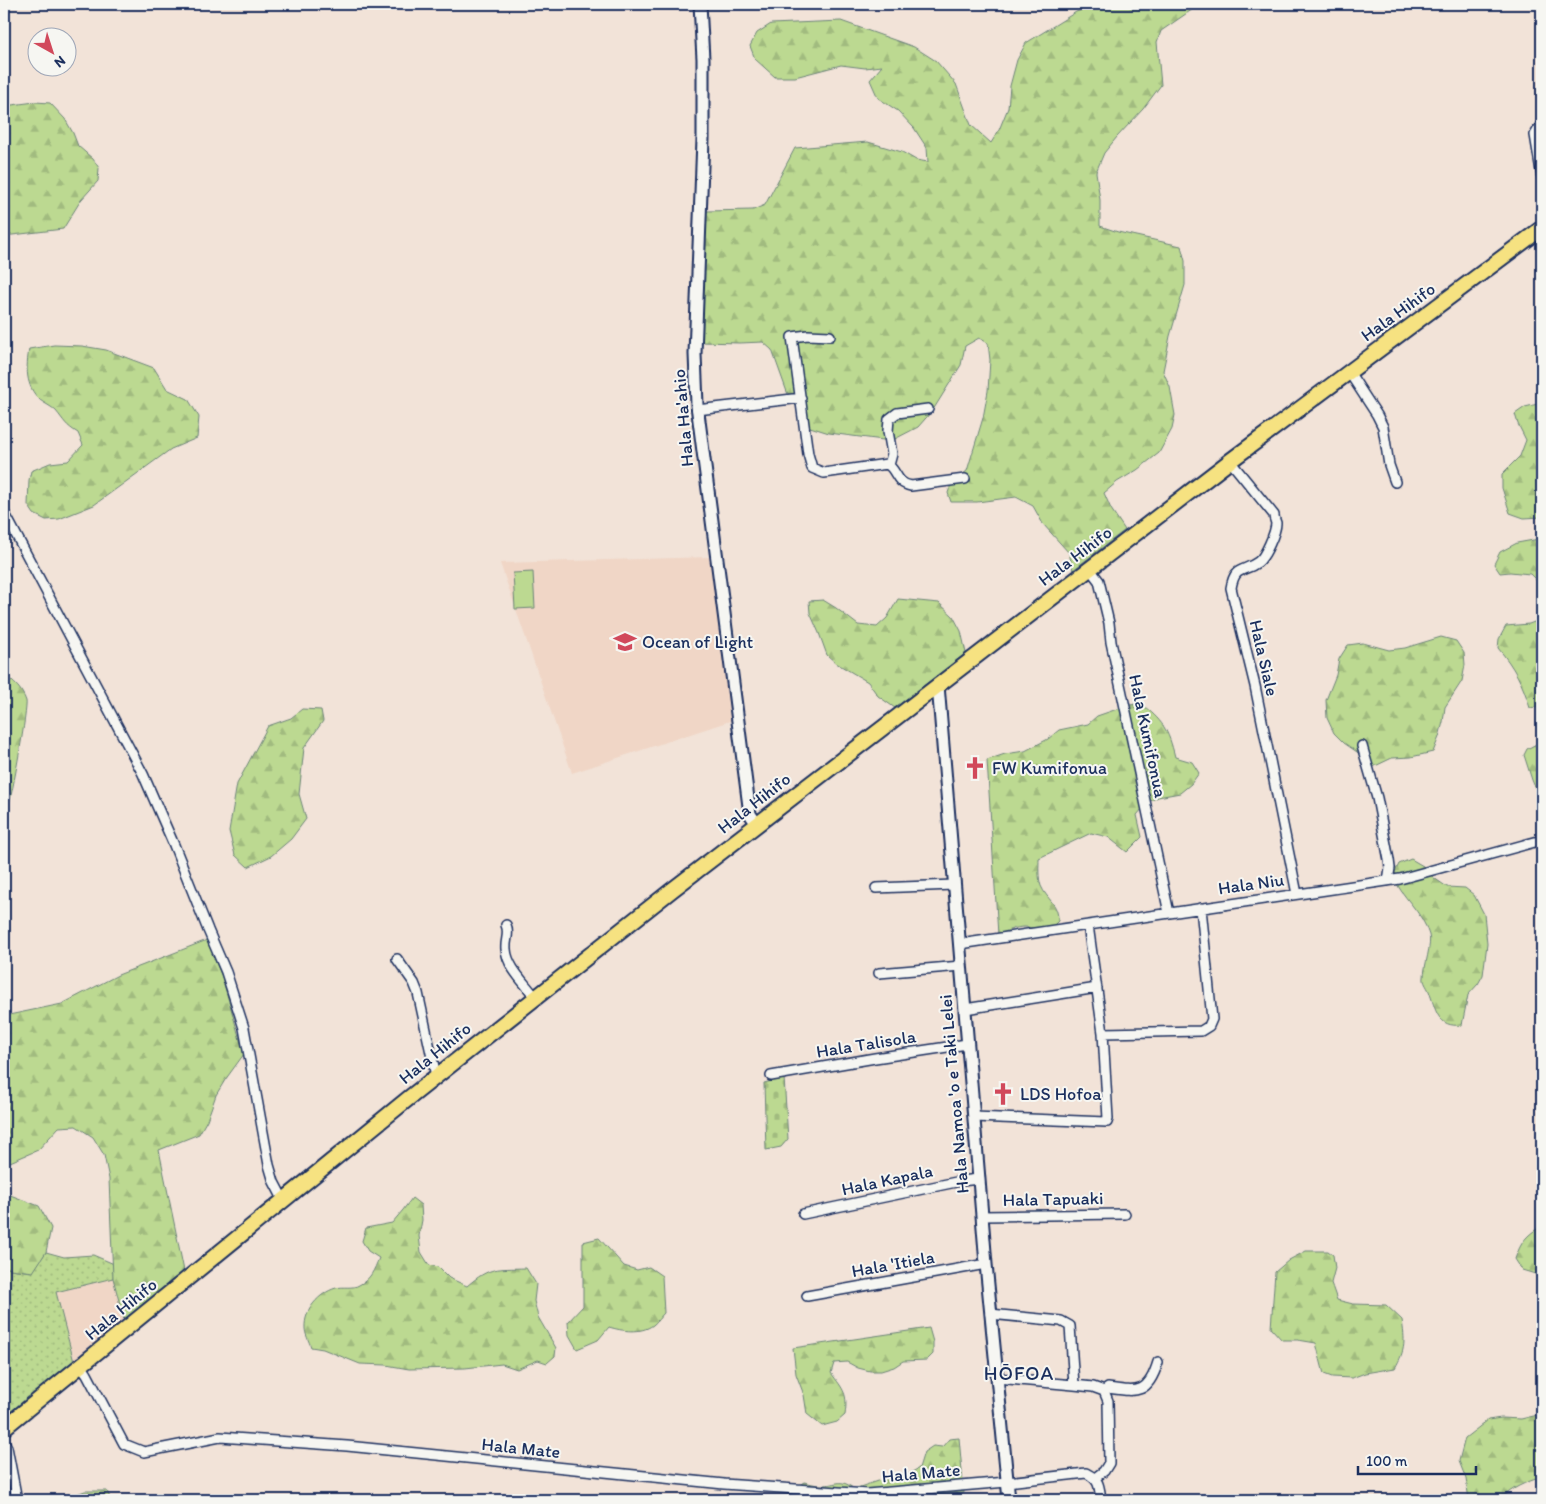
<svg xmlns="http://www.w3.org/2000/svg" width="1546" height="1504" font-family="Itim,sans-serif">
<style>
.built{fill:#f0d6c6}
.grass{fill:url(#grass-dots);stroke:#6c8478}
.forest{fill:url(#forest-firs);stroke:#6c8478}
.cemetery{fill:url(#cemetery-stones);stroke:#6c8478}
.pitch{fill:#bcd991;stroke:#6c8478}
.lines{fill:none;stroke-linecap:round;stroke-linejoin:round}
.street-casing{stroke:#1b2f5e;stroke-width:12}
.secondary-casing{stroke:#1b2f5e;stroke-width:15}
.primary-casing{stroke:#1b2f5e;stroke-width:18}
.street{stroke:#f6f6f2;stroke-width:9}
.secondary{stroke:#f6f6f2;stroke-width:11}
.primary{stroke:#f6e281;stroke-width:14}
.labels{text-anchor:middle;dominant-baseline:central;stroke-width:4;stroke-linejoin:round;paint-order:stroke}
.street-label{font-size:18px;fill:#1b2f5e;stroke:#f6f6f2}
.poi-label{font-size:18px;fill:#1b2f5e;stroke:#f6f6f2;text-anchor:start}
.quarter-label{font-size:20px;letter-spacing:1px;fill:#1b2f5e;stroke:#f6f6f2}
</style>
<defs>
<pattern id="grass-dots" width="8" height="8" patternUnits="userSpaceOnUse" patternTransform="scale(1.25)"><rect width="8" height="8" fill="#bcd991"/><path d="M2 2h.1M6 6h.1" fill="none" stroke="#a1bb7f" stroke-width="1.8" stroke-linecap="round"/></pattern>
<pattern id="forest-firs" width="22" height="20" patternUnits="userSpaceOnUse" patternTransform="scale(1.25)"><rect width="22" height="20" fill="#bcd991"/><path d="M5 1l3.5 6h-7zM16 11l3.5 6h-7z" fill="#a1bb7f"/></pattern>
<pattern id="cemetery-stones" width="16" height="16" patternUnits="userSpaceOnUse" patternTransform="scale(1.25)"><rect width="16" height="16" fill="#bcd991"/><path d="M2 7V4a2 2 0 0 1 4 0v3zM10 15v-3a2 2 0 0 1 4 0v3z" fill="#a1bb7f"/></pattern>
</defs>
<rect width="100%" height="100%" fill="#f2e3d8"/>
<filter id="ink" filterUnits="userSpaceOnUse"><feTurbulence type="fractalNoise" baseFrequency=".02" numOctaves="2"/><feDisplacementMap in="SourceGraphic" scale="10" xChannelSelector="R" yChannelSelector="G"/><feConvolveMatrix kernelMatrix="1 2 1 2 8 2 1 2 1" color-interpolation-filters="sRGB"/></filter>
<g filter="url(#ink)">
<path class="built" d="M711,557l22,163 -161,53 -72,-210z
M113,1278l11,42 -50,42 -18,-70z"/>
<path class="grass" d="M46,1252l18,5 29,-2 21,9 -1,14 -57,14 18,70 -70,57v-154l6,4 22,3z"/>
<path class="forest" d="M1098,4h95v5l-32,22 -4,11 4,43 -18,24 -26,28 -13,16 -8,19 4,28v26l18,6 63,14 4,15v24l-15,51 -7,35 7,16 5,28 -3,14 -13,24 -22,17 -20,12 -13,11 7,16 14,21 -52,40 -4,-17 -26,-29 -10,-18 -17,-9 -39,5h-26l-3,-9 4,-11 15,-11 16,-53 5,-27 2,-31 -2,-17 -9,-5 -14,8 -4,19 -28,45 -15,17 -27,14 -62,-8 -19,-6 -23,-35 -15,-42 -9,-8 -23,1 -39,-1 5,-131 47,-1 12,-5 30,-57 73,-6 34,10 14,8 12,2 -1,-14 -13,-20 -16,-17 -20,-13 -8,-18 12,-14 -17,2 -24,-3 -46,12h-20l-20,-18 -5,-13 7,-13 14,-9 70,-3 73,26 22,14 20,23 15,41 20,18 8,-13 9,-22 2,-22 7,-26 9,-17 50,-31z
M35,102l15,1 15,16 8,14 5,13 15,13 6,9 -1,13 -17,19 -18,29 -59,7v-130z
M54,345l28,1 24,4 48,18 13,21 21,10 11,18 -2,21 -26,11 -77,56 -35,14 -13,1 -12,-6 -6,-9 1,-25 2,-9 19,-8 18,-2 15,-16 -5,-12c-13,-8 -13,-11 -22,-22 -5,-5 -11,-7 -16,-11 -15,-14 -14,-33 -11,-51z
M1542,403v114l-18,1 -14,-5 -8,-25v-14l18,-18 6,-16 -8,-16 -3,-10 10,-7z
M1539,539l3,1v46l-12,-12 -20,-2 -10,1 -6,-9 6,-12 17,-9z
M898,599l41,4 14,13 8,15 5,22 -71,55 -17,-12 -10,-14 -32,-19 -9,-8 -8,-22 -9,-20 -1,-12 14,-1 13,8 22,17 19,2 10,-9z
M1542,619v87l-12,2c-7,-24 -16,-41 -32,-60l1,-9 7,-13 23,-2z
M1441,637l15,4 8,12 1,12 -3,16 -17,26 -2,15 -4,15 -6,15 -22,5 -19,1 -21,10 -11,-14 -16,-11 -10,-10 -7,-15 -1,-18 10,-25 3,-16 9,-14 15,-2 26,7 16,-2z
M4,675c10,7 18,14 22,26 2,7 -14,96 -18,106 -1,3 -2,4 -4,6z
M1140,703c23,18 28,26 35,54l17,5 7,11 -8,11 -11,9 -22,4 -11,6 -10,12 5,22 -15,15 -19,-15 -17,-4 -52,25c0,9 -1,19 2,28 6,14 18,18 17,35 -11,12 -18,7 -33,6 -10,0 -19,4 -27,8l-11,-175 18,-6 20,-3 23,-12 11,-9 29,-6 9,-8 29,-10z
M302,709l19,1 2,11 -19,27 -5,46 7,25 -15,20 -20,17 -23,11 -13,-12 -6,-24 8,-47 31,-58 23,-8z
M1542,741v63l-10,-24 -8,-25 3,-6z
M1411,859l12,7 11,12 13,9 18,1 9,7 10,19 3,30 -4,31 -5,9 -10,11 -6,30c-25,3 -26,-15 -33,-34 -2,-5 -6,-9 -5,-14 0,-11 8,-33 5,-42 -6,-23 -28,-38 -36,-59l6,-12z
M207,940l15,37 22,77 -19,26 -9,15 -9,25 -8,14 -40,16 25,121 -60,49 -11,-42 -4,-99 -5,-24 -11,-18 -17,-11 -17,1 -21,23 -28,12 -6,-1v-145l58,-12 56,-29z
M4,1193h1l34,13 12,22 -5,24 -13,20 -23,-3 -6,-4z
M412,1198l9,7 1,15 -3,16 2,16 8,13 9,2 11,11 18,8c23,-20 30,-17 59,-18l10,16 -2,17 4,16 18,31 -1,8 -8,7 -9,-3 -21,9 -15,-5 -37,4 -56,1 -23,-4 -26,-1 -37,-15 -12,-2c-2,-6 -6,-13 -6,-19 -1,-18 14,-35 31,-40 7,-2 17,1 23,-3 12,-6 15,-15 20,-27l-11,-7 -6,-10 4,-13 26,-5 11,-13z
M1542,1226v50l-20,-6 -7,-11c6,-17 11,-24 27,-33z
M599,1238l25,28 13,4 12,-3 13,9 2,37c-4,4 -7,9 -11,12 -12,9 -31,6 -44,2l-11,13 -21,9 -8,-14 -1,-13 15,-16v-64z
M1306,1251h22l5,4 2,13 -4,15 6,17 16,4 33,1 16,15c3,21 4,29 -7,48l-30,5 -13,5 -20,-1 -8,-3 -8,-31 -18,-3h-16l-11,-12 4,-56 14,-12z
M929,1328l4,14v12l-6,6 -24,1 -9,6 -13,4h-11l-12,-3 -11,-6 -13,1 -3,10c13,17 17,21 14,42l-8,7 -15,4 -15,-12 -3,-19 -8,-21 -3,-26z
M1542,1414v63c-16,5 -31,11 -42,23h-31l-3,-21 -7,-18 6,-23 23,-18 13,-2 20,1z
M959,1438l5,55 -103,7h-59l-8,-4v-8l10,-6c5,1 11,3 16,3 15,1 20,-8 34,4l38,-13 15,-1 12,-7 5,-16 9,-6 9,1 7,-8z
M85,1491h22l4,9h-51z"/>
<path class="cemetery" d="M784,1078l4,61 -7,8 -15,3 -2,-67z"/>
<path class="pitch" d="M533,572l2,36 -20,1 -2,-36z"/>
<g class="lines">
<defs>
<path id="street" d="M1542,123l-7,12 7,42
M830,336l-22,-1 -16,2 16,117 4,14 12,5 63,-9c11,7 8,19 24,22l54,-7
M1349,372l28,43 6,12 6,38 6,17
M697,410l104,-12
M1230,461l44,54c0,3 1,5 2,8 0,9 -11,34 -18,39 -15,11 -23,3 -27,26l24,98 42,208
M889,465l3,-11 -4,-23 1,-12 8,-6 31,-4
M4,512l139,262 31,71 34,85 18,42 18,56 25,137 5,17 10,19
M1089,568l10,13 10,42 2,19 58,271
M1362,746l15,52 12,62 1,8 -2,13
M876,888l78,-3
M506,925c4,8 -1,15 0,24 1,18 19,34 29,48
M1088,925l15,108 98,-2 8,-5 3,-7 -11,-111
M960,944l440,-65 142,-39
M397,959l17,24 4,10 18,83
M879,973l82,-7
M965,1009l132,-21
M771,1076l104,-18 92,-14
M974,1117l133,5 1,-3 -5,-86
M803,1214l158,-33 18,-2
M982,1216l143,-2
M807,1296l179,-32
M990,1314l71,7 9,5 4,59
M81,1365l6,9 37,70 20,8 76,-15 127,9 377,38 143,10 140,-12 79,-9c14,7 13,13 15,27
M997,1378l77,7 19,2 11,4
M1104,1391l4,-3c29,4 40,7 50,-26
M4,1442l3,5 10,53
M1095,1478l9,-7 5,-8 -1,-62 -4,-10"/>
<path id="secondary" d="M700,4l3,55v80l-8,215 2,51 53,409 7,10
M938,685l48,579 23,236"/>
<path id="primary" d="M4,1428l405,-330 263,-208 558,-429 312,-233"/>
</defs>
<use href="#street" class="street-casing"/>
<use href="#secondary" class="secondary-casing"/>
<use href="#primary" class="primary-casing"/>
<use href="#street" class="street"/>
<use href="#secondary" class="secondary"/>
<use href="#primary" class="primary"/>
</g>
</g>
<defs>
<symbol id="school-bare" viewBox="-9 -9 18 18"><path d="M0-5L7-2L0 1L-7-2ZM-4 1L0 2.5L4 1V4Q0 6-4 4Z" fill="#d1495b" stroke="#f6f6f2" stroke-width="2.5" paint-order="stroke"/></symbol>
<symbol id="church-bare" viewBox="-9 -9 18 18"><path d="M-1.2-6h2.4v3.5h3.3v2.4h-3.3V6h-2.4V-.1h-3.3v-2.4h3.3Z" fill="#d1495b" stroke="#f6f6f2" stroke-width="2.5" paint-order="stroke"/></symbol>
</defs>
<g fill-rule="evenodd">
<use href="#school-bare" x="609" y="626" width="32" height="32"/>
<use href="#church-bare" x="959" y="752" width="32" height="32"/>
<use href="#church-bare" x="987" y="1078" width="32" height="32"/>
</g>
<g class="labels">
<g class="street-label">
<text transform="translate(1398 312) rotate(-36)">Hala Hihifo</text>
<text transform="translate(683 418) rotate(-95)">Hala Ha'ahio</text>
<text transform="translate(1075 556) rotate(-37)">Hala Hihifo</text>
<text transform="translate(1264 658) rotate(77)">Hala Siale</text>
<text transform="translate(1148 736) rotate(78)">Hala Kumifonua</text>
<text transform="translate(754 803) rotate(-38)">Hala Hihifo</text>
<text transform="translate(1251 884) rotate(-8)">Hala Niu</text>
<text transform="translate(866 1044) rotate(-9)">Hala Talisola</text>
<text transform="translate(435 1053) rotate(-39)">Hala Hihifo</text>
<text transform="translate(954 1094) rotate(-95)">Hala Namoa 'o e Taki Lelei</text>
<text transform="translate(887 1180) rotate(-12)">Hala Kapala</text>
<text transform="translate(1053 1199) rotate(-1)">Hala Tapuaki</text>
<text transform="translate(893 1264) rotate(-10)">Hala 'Itiela</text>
<text transform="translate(121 1309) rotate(-39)">Hala Hihifo</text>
<text transform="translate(521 1448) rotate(6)">Hala Mate</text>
<text transform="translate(921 1473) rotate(-5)">Hala Mate</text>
</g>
<g class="poi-label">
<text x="642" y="642">Ocean of Light</text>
<text x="992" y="768">FW Kumifonua</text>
<text x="1020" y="1094">LDS Hofoa</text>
</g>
<g class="quarter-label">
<text x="1019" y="1373">HŌFOA</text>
</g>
</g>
<rect width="1546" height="1504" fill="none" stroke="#f6f6f2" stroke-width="20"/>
<rect x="10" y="10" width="1526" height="1484" fill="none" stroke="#1b2f5e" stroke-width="2" filter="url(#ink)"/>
<g transform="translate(52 52) rotate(141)"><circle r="24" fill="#f6f6f2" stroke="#9ea6b7"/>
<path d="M0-4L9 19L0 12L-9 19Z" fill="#d1495b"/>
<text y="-8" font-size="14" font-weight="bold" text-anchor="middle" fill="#1b2f5e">N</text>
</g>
<path d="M1358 1466v8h118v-8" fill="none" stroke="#1b2f5e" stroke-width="2.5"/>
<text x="1366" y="1466" font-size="15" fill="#1b2f5e" stroke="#f6f6f2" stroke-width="4" paint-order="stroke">100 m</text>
</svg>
